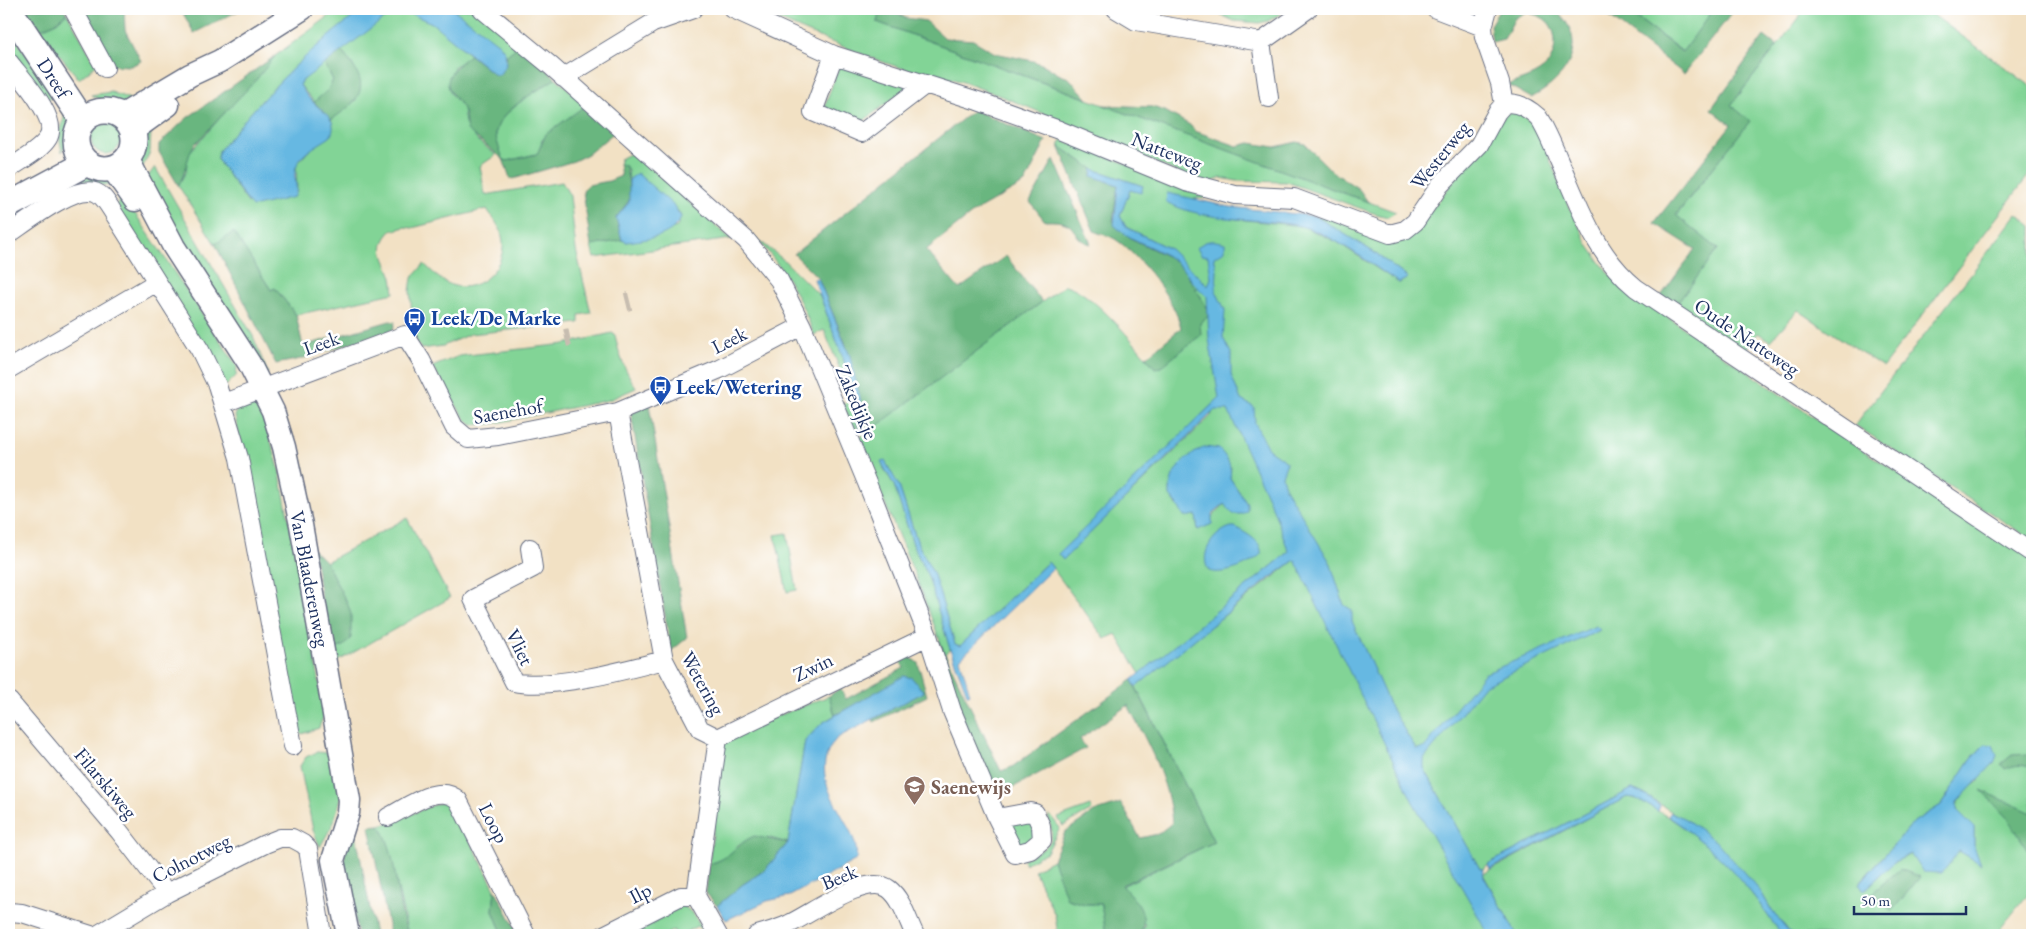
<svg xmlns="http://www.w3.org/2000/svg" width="2041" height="944" font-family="'EB Garamond',serif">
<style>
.green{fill:#82d496;stroke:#4e827a;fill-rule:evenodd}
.forest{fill:#69b67f;stroke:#42726e}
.water{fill:#66b8e2;stroke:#4074a0}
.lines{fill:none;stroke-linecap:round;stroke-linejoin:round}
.minor-tunnel{stroke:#c7bdb0;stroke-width:18;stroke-dasharray:18 9;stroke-linecap:butt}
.minor-casing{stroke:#666d82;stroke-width:20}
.tertiary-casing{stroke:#666d82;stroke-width:25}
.secondary-casing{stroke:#666d82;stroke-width:28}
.minor{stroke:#fff;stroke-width:18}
.tertiary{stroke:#fff;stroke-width:22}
.secondary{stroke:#fff;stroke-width:25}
.labels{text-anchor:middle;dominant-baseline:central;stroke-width:5;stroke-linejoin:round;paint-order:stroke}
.street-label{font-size:20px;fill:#1b2f5e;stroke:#fff}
.transit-label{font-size:20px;font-weight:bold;fill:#164399;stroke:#fff;text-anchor:start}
.education-label{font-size:20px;font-weight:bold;fill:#785e54;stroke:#fff;text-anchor:start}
</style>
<rect width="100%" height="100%" fill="#fff"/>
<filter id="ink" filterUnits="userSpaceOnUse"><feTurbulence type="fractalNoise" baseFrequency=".02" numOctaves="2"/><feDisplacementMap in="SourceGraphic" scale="10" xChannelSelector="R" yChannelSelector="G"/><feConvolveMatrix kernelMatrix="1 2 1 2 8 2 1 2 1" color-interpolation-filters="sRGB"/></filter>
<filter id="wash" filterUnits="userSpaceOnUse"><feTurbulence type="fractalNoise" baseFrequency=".0096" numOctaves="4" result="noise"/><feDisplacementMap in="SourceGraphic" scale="20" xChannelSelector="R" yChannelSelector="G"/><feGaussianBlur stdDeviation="1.12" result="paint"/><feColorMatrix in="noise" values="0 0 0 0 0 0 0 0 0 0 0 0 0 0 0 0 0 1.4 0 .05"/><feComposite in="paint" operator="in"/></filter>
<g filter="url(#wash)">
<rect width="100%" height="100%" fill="#f2e1c4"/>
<path class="green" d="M339,9h25c-55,39 -103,89 -145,142l-2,8 31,44 49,-11 -1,-27 37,-41 -2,-4 25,-20 -3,-35 -12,-14c14,-11 44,-39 62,-40 21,-1 51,31 67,44l-16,12 -4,26 13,15 2,16 13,17 18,14 -16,11 5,29 77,-13 8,14 6,54 15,63 -12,2v8l-109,11 -27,12 -22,3 -7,-12 -4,-46 2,-13 12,-14c8,7 16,17 27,21 29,10 58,-21 51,-49 -2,-10 -10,-19 -15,-27l-75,19 -7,-1 -14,4c-15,16 -7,25 -1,41 3,6 3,14 4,21l-98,22 -21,-27 -4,2 -37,-57 -19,11 -37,-59 8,-13 2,-18 87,-98z
M453,9h22l44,36 -13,11 -1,-4z
M753,9h123l3,5 -2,8 519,190 -8,5 -12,-3 -89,-32 -50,-1 -16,-3 -14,6c-82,-32 -161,-73 -244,-102 -24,-8 -50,-9 -74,-18 -46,-16 -91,-36 -136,-55z
M1159,9h130l-21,12 -9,2 -25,-2 -15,-7z
M1625,9h89l-31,43z
M1806,9h119l107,78v84l-149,196 -85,-57 -28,31 -12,-8 -14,19 -68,-47 42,-56 -42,-33 73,-95 -18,-16z
M67,13l29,52 -17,14 -40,-49 16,-7z
M16,40l40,55 -13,7 -34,-49v-8z
M324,63l9,17 -5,11 -14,11 -14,-17 5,-8z
M840,63l68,21 1,8h-7l-47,35 -26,-13 -4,-8z
M556,78l30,27 -44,35 -3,12 -3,2 -29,7 -4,-2c-2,-7 -7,-15 -7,-23 -3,-22 43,-46 60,-58z
M111,92l19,7 -8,7 -20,-5 -11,-6z
M1514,110l22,15 28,70 24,50 15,21 15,17 227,156 187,119v198l-4,-2 -13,11 13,1 4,3v120l-36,45 1,1h-205l-20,-24 -11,-19 -61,-62 -56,-36 -12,-5 -144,75 -4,5h-4l-56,-101 76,167h-360l5,-10 -23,-39 92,-44 -78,-155 37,-31 122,-96 -6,-8 -149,122 -24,-40 -11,5 -57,-77 -88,84 -5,-2 -21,-69 -16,-31 -19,-58 -16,-19 11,18 20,62 14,29 22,73 -5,5 -30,-79 -72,-171 9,-5 -28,-69 -10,5c-14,-39 -34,-74 -64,-102l35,28 35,35 23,62 12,40 3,41 207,-154c27,6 72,61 90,83l46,-33 -31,-86 -44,-22 -6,-11 10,-26 13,-4 -50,-17 -34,-23 3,-6 152,56 -25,3 -22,-6 69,26 66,7 35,16 62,41 9,-5 -36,-27 -57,-35 13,2 63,24 13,-2 10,-8 91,-117zM1218,399l-7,17 -148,143 -4,-5zM1231,467l-1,11 17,26h-22l-27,26 -2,-15c-14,-5 -26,-11 -26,-28zM1985,744l-6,37c-11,8 -22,14 -22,29l17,17v20l6,16 -21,-12 -47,3 -18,8 -30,29 -5,-8 55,-61 27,-17 30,-46z
M65,114l8,5 -5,22 -6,11 -3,-16z
M91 139a15 15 0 1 1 30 0a15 15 0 1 1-30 0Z
M151,129l-1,23 -8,16c-5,-13 -3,-31 9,-39z
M629,154l8,2 94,83 -137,19 -3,-12 31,-6 5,2 50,-15 4,-10 -2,-5 -43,-38 -7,6 -1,-9 -4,-6 -5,-1 2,-6z
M155,167l98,169 15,38 -5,-2 -120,-189z
M89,172l17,4 4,9h-10l-19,-5z
M122,194l115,172 -1,10 -10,10 -111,-178z
M2017,214l15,12v314l-177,-115z
M612,333l3,2c4,21 10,35 21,53l-27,12 -117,24 -20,1 -7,-6 -33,-52 27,-11 106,-12z
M256,401l5,8 18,59 46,244 -6,16 -17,6 -5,-4 -62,-314 3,-8z
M407,518l43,80 -117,66 -3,-13 21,-37 -25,-52z
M787,533l10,57 -10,2 -12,-57z
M829,696l6,19 -13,8 -17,18 -17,102 -18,-5 -31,6 -12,14 -18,6 15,-120 15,-13z
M317,752l11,1 7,5 6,40 -8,26 -13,23 -7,-17 -13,-64 6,-9z
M1627,797c12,1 21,8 31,14 35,20 66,46 90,78 13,15 22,32 35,46h-266l-34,-61z
M450,801l45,88 -2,22 10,24h-94l-2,-5 -19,-86 -9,-19c24,-4 46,-20 71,-24z
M1090,806l2,4 -29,16 -5,-8z
M1050,815l10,13 -13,24 -22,12 -2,-5c23,-11 35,-14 25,-42z
M1032,819l5,20 -20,6 -12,-24z
M1053,860l15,39 16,5h17l4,22 13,9h-60l-3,-20 -21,-45z
M679,904c12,5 20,16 24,28l-6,-6 -16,9h-6l-1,-5 -5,2v3h-50z"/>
<path class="forest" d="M25,9h39l3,4 -12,10 -16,7z
M81,9h43l1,21 16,31 -10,5 -21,-1z
M183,9h59l-48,24 -10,-18z
M882,9h8l16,9 20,3 19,17 28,2 22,13 38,8 11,4 16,10 9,3 19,21 -211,-77z
M1500,9h55c36,33 13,70 -24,89l-23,-13c12,-5 30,-9 39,-20 11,-13 12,-39 -6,-48 -4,-2 -10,-3 -15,-5l-11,6 -11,21 -12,3 -2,-17z
M1599,9h26l57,43 32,-43h21l-51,65z
M1764,36l13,10 -46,59 19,16 -74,94 42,34 -42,56 -15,-9 34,-47 -41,-26 77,-98 -20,-16z
M519,45l37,33c-17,12 -63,36 -60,58 1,8 5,16 7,23l4,2 30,-7 9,-20 40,-29 30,26 -28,23 -14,7 -61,18 -3,-1 -7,-19 -36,-29c-2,-8 -1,-16 -5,-23 -3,-5 -7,-8 -10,-13 -12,-16 6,-30 18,-39l25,20 12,-16 -1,-3z
M341,51c29,32 26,45 -10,69l-17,-18 14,-12 5,-10 -9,-17z
M275,56l-19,24 -62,65c-8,13 -7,28 -16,40l-19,-33v-8l28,-26z
M1103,105l49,2 13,4 25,14 5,6 42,15 13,-3 25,4 22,-5 8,2 28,28 26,17 9,13z
M974,110l72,31 -21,42 -51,29 -48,38 33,39 47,-33 36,46 -173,130 -5,-4 -4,-30 -15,-56 -27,-64 -24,-24z
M1059,146l34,23 -1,7 26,9 -5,36 19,18 37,18 15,12 27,45 -11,9 1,12 -40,32 -6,1 -9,-11 35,-29c-5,-27 -42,-73 -66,-89 -6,-4 -14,-4 -21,-8z
M1054,159l37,85c-24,-6 -8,-25 -46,-23l-15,-19z
M619,164l7,2 5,32 -15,20 6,22 -31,6 -8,-55 5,-6 21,-4 12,-5z
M234,232l37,58 4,-2 21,27 7,31 87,-25 5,1 -2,8 -92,29 -25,5 -61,-120z
M649,404l38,234 -16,13 -40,-238z
M313,549l13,13 22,43 3,9v24l-7,8 -14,5z
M939,641l62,130 11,-4 120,-87 82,162 -92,43c14,18 28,26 18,50h-34l-5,-31h-17l-17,-5 -14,-39 12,-28 29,-20 27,-9 19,35 18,-4 14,-11c-3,-42 -25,-81 -44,-118l-48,34 6,9 -89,48 -34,-76z
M907,655l11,8 9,33 -53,26 -1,-2 21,-12 10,-32 -13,10 -56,29 -6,-19 11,-8 6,11 58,-31 -5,-9z
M2028,754l4,2v13c-8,-6 -18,-4 -27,0l-4,-5 11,-9z
M1981,790l51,23v44l-22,-36z
M379,825c20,26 15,79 30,110h-19l-21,-109z
M355,829l20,106h-17l-14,-73 2,-17z
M754,836l34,7 -23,27 -23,15 -25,21 -11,-13 3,-29c22,-5 26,-20 45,-28z
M1900,869l20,8 -28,34 -20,-18z
M495,889l24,46h-16l-10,-24z"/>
<path class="water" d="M364,9h89l46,35 6,8 1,13 -7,10h-4l-63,-52 -28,-12 -19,7 -83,63 -2,4c3,5 6,10 10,14 10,12 31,20 20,38 -16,11 -37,19 -35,41 1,7 3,13 -1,19l-42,10 -35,-48 2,-8c42,-53 90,-103 145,-142z
M1093,169l50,17 -2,7 -11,-3 -10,26 6,11 44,22 38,37 3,-8 -3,-22 -7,-1 -4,-7c8,-9 17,-8 28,-5v8l-11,6 3,13 -1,21 9,19 -2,28 8,15v22l10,25 13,7 1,16 13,26 19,13 -5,14 3,12 45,74 14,43 8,5v11l39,87 25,41 8,-1 60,-74 112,-48 4,4 -116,56 -60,73v9l56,101h4l-1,6 34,60h-28l-76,-133 -118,-242 -25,18 -134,109 -4,-7 157,-128 -16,-43 -45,-99h-13l-152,150 -5,-6 161,-156 -10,-59 -2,-43c-15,-11 -22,-29 -38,-39 -19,-12 -39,-16 -55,-32l4,-40 -26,-9z
M637,173l37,33 7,11c-9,21 -34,22 -54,25l-5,-2 -6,-22 13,-16v-22z
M1167,193l63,14 85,9 57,35 36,27 -9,5c-27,-18 -68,-50 -99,-57 -43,-9 -93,-3 -134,-24z
M818,278l32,78 10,42 4,30 -4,1 -3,-9 -2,-22 -12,-40 -29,-79z
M1205,447l14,2c9,10 13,16 11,29l17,26v7l-5,3h-9l-9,-10 -12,10v10l-14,6 -2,-15 -12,2 -7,-13 -7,-8c-1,-26 14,-38 35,-49z
M885,461l14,25 19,58 16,31 21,69 5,2 88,-84 5,6 -93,91 10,35h-3l-17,-45 -22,-73 -14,-29 -20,-62 -13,-23z
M1231,527h4c10,6 28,14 26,27 -10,11 -38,22 -52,17 -11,-17 5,-39 22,-44z
M904,676l8,2 12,14 -87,46c-39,45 26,85 19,122l-66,36 -23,5 -41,19 -9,-14 25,-21 23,-15 23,-27 17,-102 17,-18z
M1985,744l8,1 4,10 -3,8 -37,39v8l17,17v20l7,17 -22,-13 -17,22 -19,-1 -12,-18 -17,8 -30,29 -5,-7 55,-62 27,-17 30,-46z
M1632,789l12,5 16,12 -2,5 -23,-13 -8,-1 -137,72 -2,-5z
M1671,812l16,8 31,23 43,49 11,19 20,24h-9c-13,-14 -22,-31 -35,-46 -23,-29 -50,-52 -80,-73z"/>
</g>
<g filter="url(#ink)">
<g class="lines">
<path class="minor-tunnel" d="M626,302l4,-1
M565,338l5,-1"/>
<defs>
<path id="minor" d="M73,9l32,59
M482,9l69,57 195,174 33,40 23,46 65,157 61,153 24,75 45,107 18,36 15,-4 12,-10 -1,-14 -6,-13 -5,-1 -33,6
M733,9l101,46 144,46 81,29 127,52 49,13 59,3 96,36 15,-4 10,-8 25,-37 39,-40 18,-33 7,-8 -4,-21 -16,-46 -1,-10 5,-18
M1116,9l20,12 125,21 47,-33
M1436,9l47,18
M1261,42l8,56
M834,55l-21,57 49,21 64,-49
M9,62c11,15 51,56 39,76 -8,13 -27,22 -39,31
M563,78l90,-55 40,-14
M1504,104c13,-3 24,4 34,13 8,12 14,27 20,41 21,47 37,97 78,130l396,265
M9,234c18,-12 64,-49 86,-42 8,3 12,11 16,17l89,141 17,35 22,73 54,288
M9,369l148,-87
M224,403l181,-68 16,25 33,67 14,12 30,-3 120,-24 102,-43 82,-43
M618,412l46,248 36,69 18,9 -22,158 22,39
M530,548l3,20 -60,31 41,83c37,8 112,-12 150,-22
M9,701l110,130 48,62
M718,738l210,-102
M388,817c20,-10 51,-35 70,-17l68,135
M9,912l13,1 69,22
M97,935l70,-42 98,-49 15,-6h12l11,6 5,5 14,86
M604,935l77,-39h15
M757,935c10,-3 22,-6 32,-11 22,-10 78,-52 100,-35 13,10 19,32 26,46"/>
<path id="tertiary" d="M121,116l69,-41 30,-14 82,-52
M132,131l36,-26
M127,158l47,89 75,116 24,48 11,36 17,78 48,275 -1,13 -15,47 15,75
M112,168l23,32"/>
<path id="secondary" d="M9,9l74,112
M76 140a29 29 0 1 1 58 0a29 29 0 1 1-58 0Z
M9,205l78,-42"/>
</defs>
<use href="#minor" class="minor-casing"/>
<use href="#tertiary" class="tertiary-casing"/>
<use href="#secondary" class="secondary-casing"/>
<use href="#minor" class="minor"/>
<use href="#tertiary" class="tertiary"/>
<use href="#secondary" class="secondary"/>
</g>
</g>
<defs>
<symbol id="bus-pin" viewBox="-11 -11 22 30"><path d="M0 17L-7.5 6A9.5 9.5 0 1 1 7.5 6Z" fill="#1a4fb4" stroke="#fff"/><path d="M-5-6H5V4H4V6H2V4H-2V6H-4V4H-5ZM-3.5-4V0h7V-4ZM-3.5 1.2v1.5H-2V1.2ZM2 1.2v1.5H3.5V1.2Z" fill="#fff"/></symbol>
<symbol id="school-pin" viewBox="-11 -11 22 30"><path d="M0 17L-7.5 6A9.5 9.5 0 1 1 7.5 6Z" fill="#8d6e63" stroke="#fff"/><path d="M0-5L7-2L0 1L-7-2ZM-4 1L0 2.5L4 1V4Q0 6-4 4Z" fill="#fff"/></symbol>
</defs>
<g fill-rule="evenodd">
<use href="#bus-pin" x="402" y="306" width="25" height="34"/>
<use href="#bus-pin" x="648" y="374" width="25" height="34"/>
<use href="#school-pin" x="902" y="774" width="25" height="34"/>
</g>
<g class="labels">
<g class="street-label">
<text transform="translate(54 78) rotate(57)">Dreef</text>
<text transform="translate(1167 151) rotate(21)">Natteweg</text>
<text transform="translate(1440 155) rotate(-51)">Westerweg</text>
<text transform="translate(1747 337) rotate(34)">Oude Natteweg</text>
<text transform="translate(729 340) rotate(-27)">Leek</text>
<text transform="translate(321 343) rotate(-20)">Leek</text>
<text transform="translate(857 402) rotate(67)">Zakedijkje</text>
<text transform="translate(508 411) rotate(-10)">Saenehof</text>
<text transform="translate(310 579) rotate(79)">Van Blaaderenweg</text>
<text transform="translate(520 647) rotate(63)">Vliet</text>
<text transform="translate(813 667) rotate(-26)">Zwin</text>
<text transform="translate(703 683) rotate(61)">Wetering</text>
<text transform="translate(106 783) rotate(50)">Filarskiweg</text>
<text transform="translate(494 823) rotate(63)">Loop</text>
<text transform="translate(191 858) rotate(-27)">Colnotweg</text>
<text transform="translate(839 877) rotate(-23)">Beek</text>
<text transform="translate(640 893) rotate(-27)">Ilp</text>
</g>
<g class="transit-label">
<text x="431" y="318">Leek/De Marke</text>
<text x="676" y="387">Leek/Wetering</text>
</g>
<g class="education-label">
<text x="931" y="787">Saenewijs</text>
</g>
</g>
<rect width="2041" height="944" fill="none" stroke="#fff" stroke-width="30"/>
<path d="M1854 906v8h112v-8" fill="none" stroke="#1b2f5e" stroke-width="2.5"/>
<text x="1861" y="906" font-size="15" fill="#1b2f5e" stroke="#ffffff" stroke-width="4" paint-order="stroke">50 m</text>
</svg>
